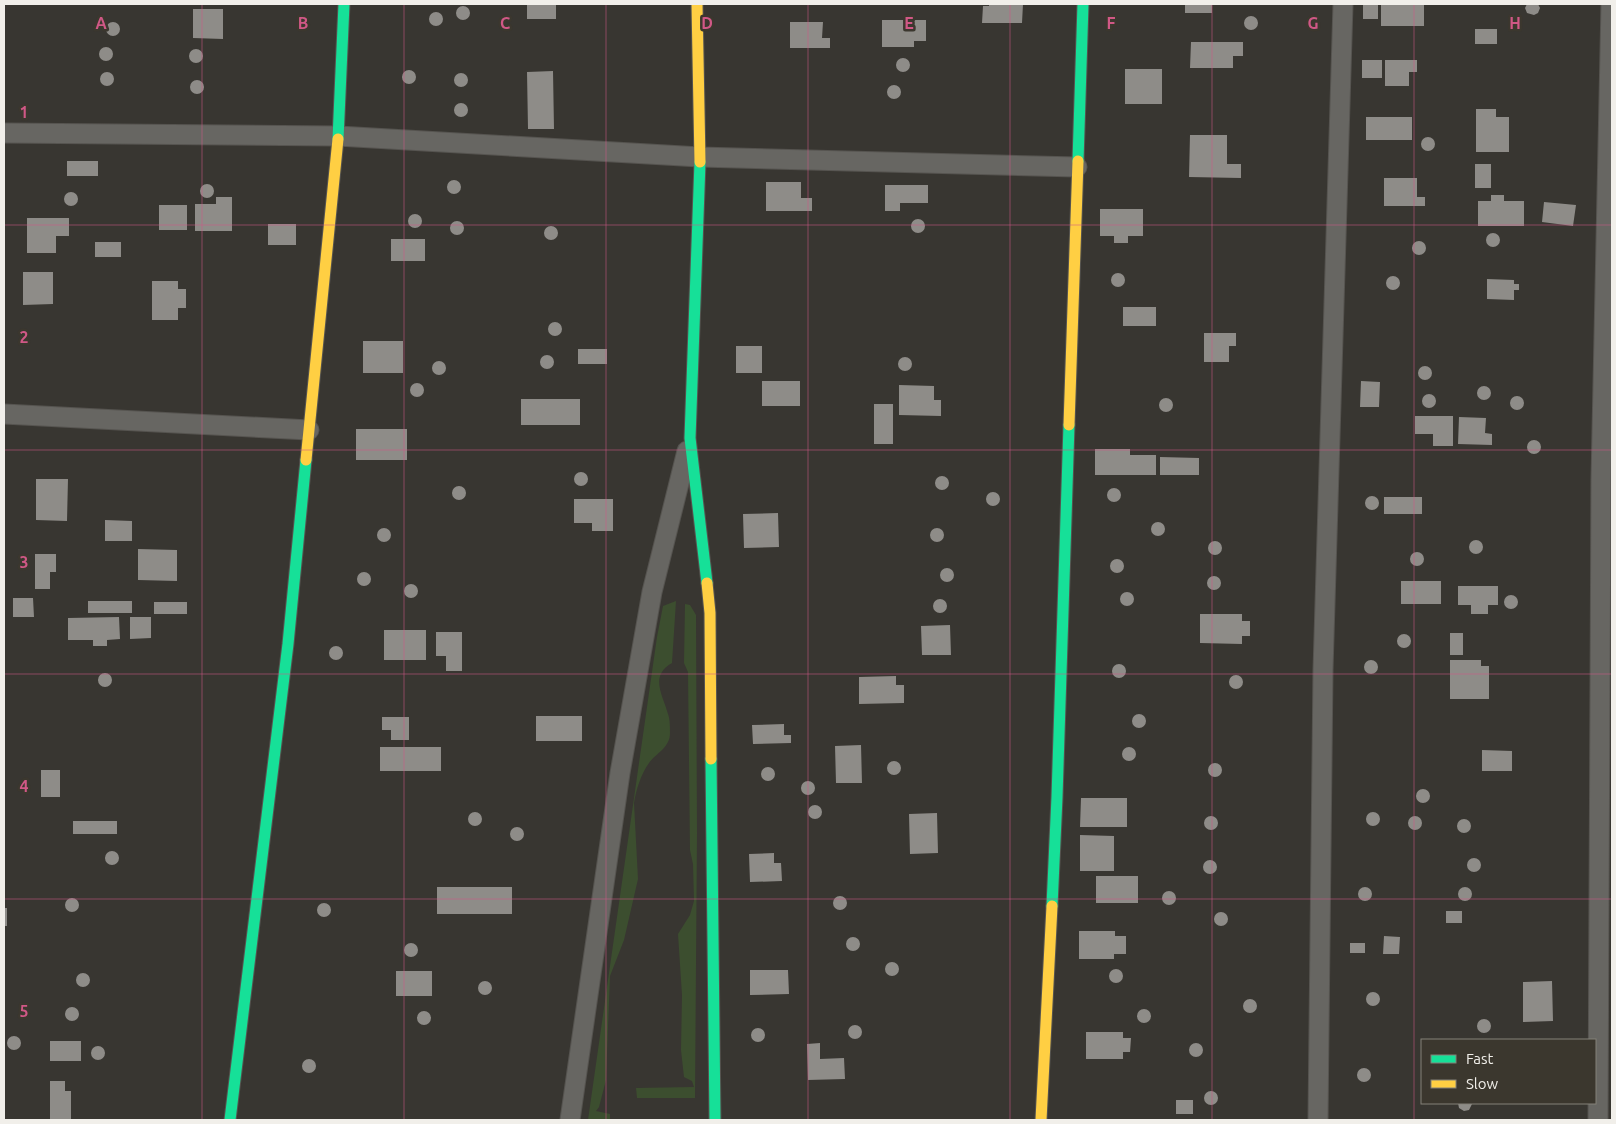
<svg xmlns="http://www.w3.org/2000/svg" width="1616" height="1124" font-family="Ubuntu,sans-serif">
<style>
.green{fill:#3c4e2f}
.building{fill:#8e8c88}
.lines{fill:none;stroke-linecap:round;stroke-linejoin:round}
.street-casing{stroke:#565450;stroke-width:21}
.fast-casing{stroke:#565450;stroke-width:13}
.slow-casing{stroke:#565450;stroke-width:13}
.street{stroke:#676662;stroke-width:19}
.fast{stroke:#16e098;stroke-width:11}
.slow{stroke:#ffcf43;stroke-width:11}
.grid{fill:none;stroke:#d05886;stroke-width:1;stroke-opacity:0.55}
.grid-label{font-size:16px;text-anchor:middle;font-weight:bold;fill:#d05886;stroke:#3b372e;stroke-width:5;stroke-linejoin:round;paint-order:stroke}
</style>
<rect width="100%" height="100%" fill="#383631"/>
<path class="green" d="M676,601l-4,62c-23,13 -9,32 -4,51 2,5 2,13 2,19 0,15 -14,20 -21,30 -8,11 -13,27 -15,40l4,76 -14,61 -14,36 -4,104 -7,27 -3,4 14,3v6h-22l69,-483 6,-31z
M685,604l5,1 6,10 1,218 -2,265h-58l-1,-10 58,-1 -2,-6 -8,-4 -3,-27 1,-55 -4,-61 12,-19 4,-14 -1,-37 -3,-14 -2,-178 -4,-9z"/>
<path class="building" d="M527,4h29v15h-29z
M989,4h34l-1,19h-40l1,-17h6z
M1185,4h27v9h-27z
M1363,4h15v15h-15z
M1381,4h43v22h-43z
M1527,4h11l2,4 -2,5 -4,2 -7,-2 -2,-5z
M456 13a7 7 0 1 1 14 0a7 7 0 1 1-14 0Z
M193,9h30v30l-30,-1z
M429 19a7 7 0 1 1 14 0a7 7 0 1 1-14 0Z
M1244 23a7 7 0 1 1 14 0a7 7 0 1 1-14 0Z
M882,20h44v21h-12v6h-32z
M106 29a7 7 0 1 1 14 0a7 7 0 1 1-14 0Z
M790,22h33l-1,16h8v10h-40z
M1475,29h22v15h-22z
M1191,42h52v14h-10v12h-43z
M99 54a7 7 0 1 1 14 0a7 7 0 1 1-14 0Z
M189 56a7 7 0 1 1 14 0a7 7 0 1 1-14 0Z
M896 65a7 7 0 1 1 14 0a7 7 0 1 1-14 0Z
M1362,60h20v18h-20z
M1385,60h32v12h-8v14h-24z
M1125,69h37v35h-37z
M402 77a7 7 0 1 1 14 0a7 7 0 1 1-14 0Z
M553,71l1,58h-26l-1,-57z
M100 79a7 7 0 1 1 14 0a7 7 0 1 1-14 0Z
M454 80a7 7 0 1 1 14 0a7 7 0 1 1-14 0Z
M190 87a7 7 0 1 1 14 0a7 7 0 1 1-14 0Z
M887 92a7 7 0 1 1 14 0a7 7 0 1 1-14 0Z
M454 110a7 7 0 1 1 14 0a7 7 0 1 1-14 0Z
M1476,109h20v8h13v35h-33z
M1366,117h46v23h-46z
M1190,135h37v29h14v14l-52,-1z
M1421 144a7 7 0 1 1 14 0a7 7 0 1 1-14 0Z
M67,161h31v15h-31z
M1475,164h16v24h-16z
M1384,178h33v19h8v9h-41z
M447 187a7 7 0 1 1 14 0a7 7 0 1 1-14 0Z
M766,182h35v16h11v13h-46z
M200 191a7 7 0 1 1 14 0a7 7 0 1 1-14 0Z
M885,185h43v18h-28v8h-15z
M64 199a7 7 0 1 1 14 0a7 7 0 1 1-14 0Z
M1491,195h13v6h20v25h-46v-25h13z
M216,197h16v34h-37v-27h21z
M1544,202l32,3 -3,21 -31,-4z
M159,205h28v25h-28z
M1100,209h43v27h-15v7h-14v-7h-14z
M408 221a7 7 0 1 1 14 0a7 7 0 1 1-14 0Z
M27,218h42v18h-13v17h-29z
M911 226a7 7 0 1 1 14 0a7 7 0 1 1-14 0Z
M450 228a7 7 0 1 1 14 0a7 7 0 1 1-14 0Z
M268,224h28v21h-28z
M544 233a7 7 0 1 1 14 0a7 7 0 1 1-14 0Z
M1486 240a7 7 0 1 1 14 0a7 7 0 1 1-14 0Z
M391,239h34v22h-34z
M1412 248a7 7 0 1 1 14 0a7 7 0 1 1-14 0Z
M95,242h26v15h-26z
M23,272h30v32l-30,1z
M1111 280a7 7 0 1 1 14 0a7 7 0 1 1-14 0Z
M1386 283a7 7 0 1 1 14 0a7 7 0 1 1-14 0Z
M1487,279l27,1v4h5v6h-5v10l-27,-1z
M152,281h26v8h8v19h-8v12h-26z
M1123,307h33v19h-33z
M548 329a7 7 0 1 1 14 0a7 7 0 1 1-14 0Z
M1204,333h32v13h-7v16h-25z
M363,341h40v32h-40z
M736,346h26v27h-26z
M578,349h29v15h-29z
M540 362a7 7 0 1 1 14 0a7 7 0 1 1-14 0Z
M898 364a7 7 0 1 1 14 0a7 7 0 1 1-14 0Z
M432 368a7 7 0 1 1 14 0a7 7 0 1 1-14 0Z
M1418 373a7 7 0 1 1 14 0a7 7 0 1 1-14 0Z
M762,381h38v25h-38z
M1361,381l19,1 -1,25h-19z
M410 390a7 7 0 1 1 14 0a7 7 0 1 1-14 0Z
M899,385l35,1v14h7v16l-42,-1z
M1477 393a7 7 0 1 1 14 0a7 7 0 1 1-14 0Z
M1422 401a7 7 0 1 1 14 0a7 7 0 1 1-14 0Z
M1510 403a7 7 0 1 1 14 0a7 7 0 1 1-14 0Z
M1159 405a7 7 0 1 1 14 0a7 7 0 1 1-14 0Z
M521,399h59v26h-59z
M874,404h19v40h-19z
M1415,416h38v30h-20v-12h-18z
M1459,417l27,1 -1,15 7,1v11l-34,-1z
M356,429h51v31h-51z
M1527 447a7 7 0 1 1 14 0a7 7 0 1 1-14 0Z
M1095,449h35v6h26v20h-61z
M1160,457l39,1v17h-39z
M574 479a7 7 0 1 1 14 0a7 7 0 1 1-14 0Z
M935 483a7 7 0 1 1 14 0a7 7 0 1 1-14 0Z
M36,479h32l-1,42 -31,-1z
M452 493a7 7 0 1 1 14 0a7 7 0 1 1-14 0Z
M1107 495a7 7 0 1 1 14 0a7 7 0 1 1-14 0Z
M986 499a7 7 0 1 1 14 0a7 7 0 1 1-14 0Z
M1365 503a7 7 0 1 1 14 0a7 7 0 1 1-14 0Z
M1384,497h38v17h-38z
M574,499h39v32h-21v-8h-18z
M778,513l1,34 -35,1 -1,-34z
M105,520l27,1v20h-27z
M1151 529a7 7 0 1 1 14 0a7 7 0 1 1-14 0Z
M377 535a7 7 0 1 1 14 0a7 7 0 1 1-14 0Z
M930 535a7 7 0 1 1 14 0a7 7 0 1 1-14 0Z
M1469 547a7 7 0 1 1 14 0a7 7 0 1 1-14 0Z
M1208 548a7 7 0 1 1 14 0a7 7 0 1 1-14 0Z
M138,549l39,1v31l-39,-1z
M1410 559a7 7 0 1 1 14 0a7 7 0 1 1-14 0Z
M35,554h21v18h-6v17h-15z
M1110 566a7 7 0 1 1 14 0a7 7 0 1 1-14 0Z
M940 575a7 7 0 1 1 14 0a7 7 0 1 1-14 0Z
M357 579a7 7 0 1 1 14 0a7 7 0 1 1-14 0Z
M1207 583a7 7 0 1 1 14 0a7 7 0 1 1-14 0Z
M1401,581h40v23h-40z
M404 591a7 7 0 1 1 14 0a7 7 0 1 1-14 0Z
M1458,586h40v19h-10v9h-17v-9h-13z
M1120 599a7 7 0 1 1 14 0a7 7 0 1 1-14 0Z
M1504 602a7 7 0 1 1 14 0a7 7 0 1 1-14 0Z
M13,598h20l1,19h-21z
M933 606a7 7 0 1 1 14 0a7 7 0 1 1-14 0Z
M88,601h44v12h-44z
M154,602h33v12h-33z
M1200,614h42v7h8v15h-8v8l-42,-1z
M119,617l1,22 -13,1v6h-14v-6h-25v-22z
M130,617h21v21l-21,1z
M950,625l1,30h-29l-1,-29z
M384,630h42v30h-42z
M436,632h26v39h-16v-15h-10z
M1450,633h13v22h-13z
M1397 641a7 7 0 1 1 14 0a7 7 0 1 1-14 0Z
M329 653a7 7 0 1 1 14 0a7 7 0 1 1-14 0Z
M1364 667a7 7 0 1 1 14 0a7 7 0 1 1-14 0Z
M1450,660h31v6h8v33h-39z
M1112 671a7 7 0 1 1 14 0a7 7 0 1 1-14 0Z
M98 680a7 7 0 1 1 14 0a7 7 0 1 1-14 0Z
M1229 682a7 7 0 1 1 14 0a7 7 0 1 1-14 0Z
M896,676v9h8v18l-45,1v-27z
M1132 721a7 7 0 1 1 14 0a7 7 0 1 1-14 0Z
M536,716h46v25h-46z
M382,717h27v23h-18v-10h-9z
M784,724v11h7v8l-38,1 -1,-19z
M861,745l1,38h-26l-1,-37z
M1122 754a7 7 0 1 1 14 0a7 7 0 1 1-14 0Z
M380,747h61v24h-61z
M1482,750l30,1v20h-30z
M887 768a7 7 0 1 1 14 0a7 7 0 1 1-14 0Z
M1208 770a7 7 0 1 1 14 0a7 7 0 1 1-14 0Z
M761 774a7 7 0 1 1 14 0a7 7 0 1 1-14 0Z
M41,770h19v27h-19z
M801 788a7 7 0 1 1 14 0a7 7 0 1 1-14 0Z
M1416 796a7 7 0 1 1 14 0a7 7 0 1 1-14 0Z
M1081,798h46v29h-47z
M808 812a7 7 0 1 1 14 0a7 7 0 1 1-14 0Z
M468 819a7 7 0 1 1 14 0a7 7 0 1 1-14 0Z
M1366 819a7 7 0 1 1 14 0a7 7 0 1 1-14 0Z
M937,813l1,40 -28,1 -1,-40z
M1408 823a7 7 0 1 1 14 0a7 7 0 1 1-14 0Z
M1204 823a7 7 0 1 1 14 0a7 7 0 1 1-14 0Z
M1457 826a7 7 0 1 1 14 0a7 7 0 1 1-14 0Z
M73,821h44v13h-44z
M510 834a7 7 0 1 1 14 0a7 7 0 1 1-14 0Z
M1080,835l34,1v35h-34z
M105 858a7 7 0 1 1 14 0a7 7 0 1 1-14 0Z
M774,853v10h7l1,18 -32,1 -1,-28z
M1467 865a7 7 0 1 1 14 0a7 7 0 1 1-14 0Z
M1203 867a7 7 0 1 1 14 0a7 7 0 1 1-14 0Z
M1096,876h42v27h-42z
M1458 894a7 7 0 1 1 14 0a7 7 0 1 1-14 0Z
M1358 894a7 7 0 1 1 14 0a7 7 0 1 1-14 0Z
M437,887h75v27h-75z
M1162 898a7 7 0 1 1 14 0a7 7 0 1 1-14 0Z
M833 903a7 7 0 1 1 14 0a7 7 0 1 1-14 0Z
M65 905a7 7 0 1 1 14 0a7 7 0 1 1-14 0Z
M317 910a7 7 0 1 1 14 0a7 7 0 1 1-14 0Z
M4,908h3v18h-3z
M1446,911h16v12h-16z
M1214 919a7 7 0 1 1 14 0a7 7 0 1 1-14 0Z
M1079,931h36v5h11v18h-12v5h-35z
M1384,936l16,1 -1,17h-16z
M846 944a7 7 0 1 1 14 0a7 7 0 1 1-14 0Z
M404 950a7 7 0 1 1 14 0a7 7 0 1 1-14 0Z
M1350,943h15v10h-15z
M885 969a7 7 0 1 1 14 0a7 7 0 1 1-14 0Z
M1109 976a7 7 0 1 1 14 0a7 7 0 1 1-14 0Z
M750,970h38l1,24 -39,1z
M396,971h36v25h-36z
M76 980a7 7 0 1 1 14 0a7 7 0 1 1-14 0Z
M478 988a7 7 0 1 1 14 0a7 7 0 1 1-14 0Z
M1552,981l1,40 -30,1v-40z
M1366 999a7 7 0 1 1 14 0a7 7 0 1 1-14 0Z
M1243 1006a7 7 0 1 1 14 0a7 7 0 1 1-14 0Z
M65 1014a7 7 0 1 1 14 0a7 7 0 1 1-14 0Z
M1137 1016a7 7 0 1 1 14 0a7 7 0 1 1-14 0Z
M417 1018a7 7 0 1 1 14 0a7 7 0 1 1-14 0Z
M1477 1026a7 7 0 1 1 14 0a7 7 0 1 1-14 0Z
M848 1032a7 7 0 1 1 14 0a7 7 0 1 1-14 0Z
M751 1035a7 7 0 1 1 14 0a7 7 0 1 1-14 0Z
M1086,1032h37v6h8l-1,14h-7v7h-37z
M7 1043a7 7 0 1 1 14 0a7 7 0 1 1-14 0Z
M50,1041h31v20h-31z
M1189 1050a7 7 0 1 1 14 0a7 7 0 1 1-14 0Z
M820,1043v16l24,-1 1,21 -37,1 -1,-36z
M91 1053a7 7 0 1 1 14 0a7 7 0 1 1-14 0Z
M302 1066a7 7 0 1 1 14 0a7 7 0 1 1-14 0Z
M1357 1075a7 7 0 1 1 14 0a7 7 0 1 1-14 0Z
M50,1081h15v10h6v29h-21z
M1204 1098a7 7 0 1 1 14 0a7 7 0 1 1-14 0Z
M1176,1100h17v14h-17z
M1458,1103h14v1l-3,6 -5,1 -5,-3z"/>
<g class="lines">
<defs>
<path id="street" d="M4,133l334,3 362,21 377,10
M4,414l305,16
M570,1120l50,-347 32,-181 35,-141
M1318,1120l5,-450 20,-666
M1598,1120l3,-641 10,-475"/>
<path id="fast" d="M338,139l6,-135
M1078,161l5,-157
M700,162l-10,276 17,145
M711,759l4,361
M1052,906l5,-109 12,-372
M230,1120l58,-476 18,-184"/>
<path id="slow" d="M697,4l3,158
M1069,425l9,-264
M306,460l32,-321
M707,583l3,30 1,146
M1041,1120l11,-214"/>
</defs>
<use href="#street" class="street-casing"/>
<use href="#fast" class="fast-casing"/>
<use href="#slow" class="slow-casing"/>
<use href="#street" class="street"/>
<use href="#fast" class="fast"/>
<use href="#slow" class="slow"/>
</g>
<path class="grid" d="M202,4v1116M404,4v1116M606,4v1116M808,4v1116M1010,4v1116M1212,4v1116M1414,4v1116M4,225h1608M4,450h1608M4,674h1608M4,899h1608"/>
<g class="grid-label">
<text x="101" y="29">A</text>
<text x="303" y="29">B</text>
<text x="505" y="29">C</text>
<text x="707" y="29">D</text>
<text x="909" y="29">E</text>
<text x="1111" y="29">F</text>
<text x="1313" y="29">G</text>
<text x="1515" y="29">H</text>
<text x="24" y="118">1</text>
<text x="24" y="343">2</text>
<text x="24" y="568">3</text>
<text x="24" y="792">4</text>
<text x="24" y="1017">5</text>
</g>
<rect width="1616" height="1124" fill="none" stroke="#f1efea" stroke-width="10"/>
<rect x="1421" y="1039" width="175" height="65" fill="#3b372e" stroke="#848179"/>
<rect x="1431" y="1055" width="25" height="8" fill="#16e098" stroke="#848179"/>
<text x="1466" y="1064" font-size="15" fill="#f1efea">Fast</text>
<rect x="1431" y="1080" width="25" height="8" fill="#ffcf43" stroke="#848179"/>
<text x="1466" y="1089" font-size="15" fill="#f1efea">Slow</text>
</svg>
